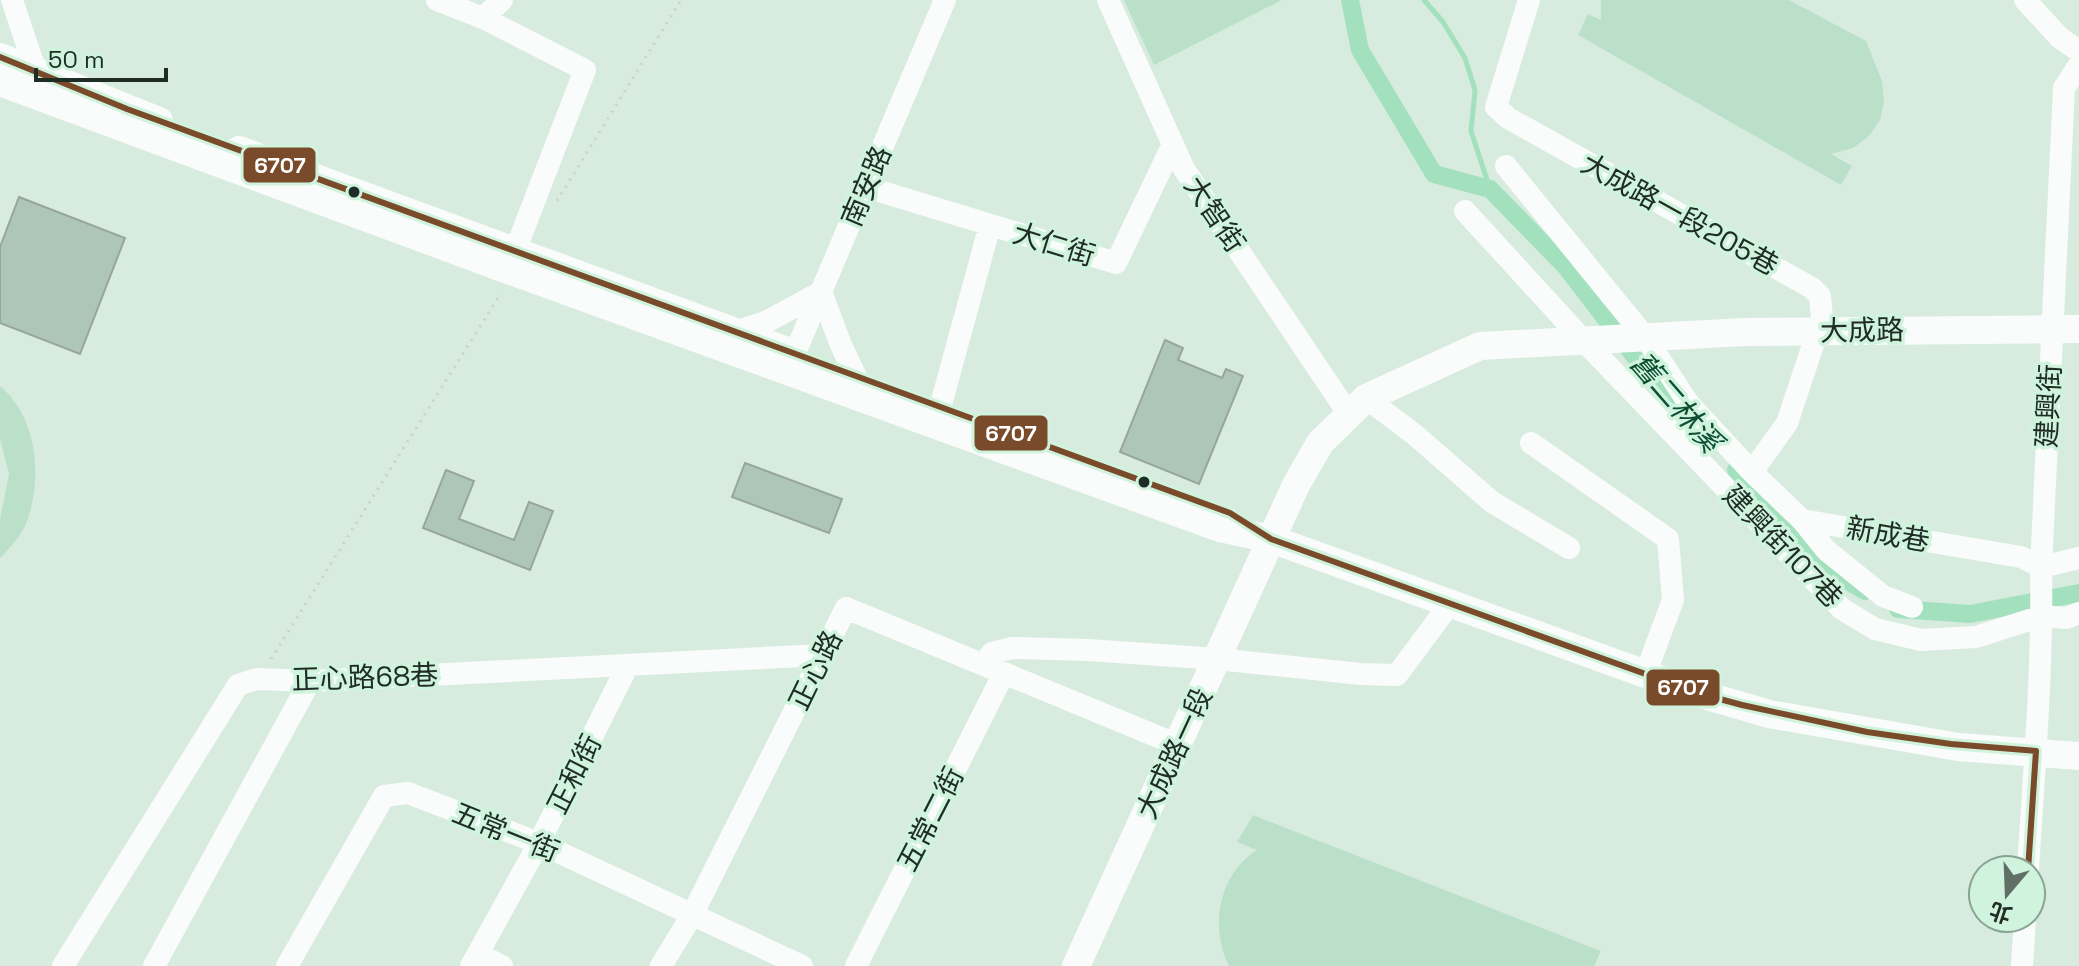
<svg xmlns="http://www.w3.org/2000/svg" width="2079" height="966" font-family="'Space Grotesk','Noto Sans TC',sans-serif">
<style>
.green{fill:#bbe0ca}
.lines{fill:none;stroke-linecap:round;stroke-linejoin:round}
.stream{stroke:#a3e1be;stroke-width:5}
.canal{stroke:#a3e1be;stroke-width:18}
.building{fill:#aec6b8;stroke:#97a69d;stroke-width:2}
.path{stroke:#cbd1cd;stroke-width:3;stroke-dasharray:2 6;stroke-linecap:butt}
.minor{stroke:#f9fcfa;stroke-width:22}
.major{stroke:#f9fcfa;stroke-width:28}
.bus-1-casing{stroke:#d0f3de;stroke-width:12}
.bus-1{stroke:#7a4b2a;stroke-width:6}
.bus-dot{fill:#202d25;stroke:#d0f3de;stroke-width:3}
.labels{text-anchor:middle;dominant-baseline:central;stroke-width:7;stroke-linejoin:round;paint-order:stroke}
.street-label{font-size:28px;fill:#202d25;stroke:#d0f3de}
.water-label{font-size:30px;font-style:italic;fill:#0d4d31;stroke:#d0f3de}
.line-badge{stroke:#d0f3de;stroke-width:3}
.badge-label{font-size:22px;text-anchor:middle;font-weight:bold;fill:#fff}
</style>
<rect width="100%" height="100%" fill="#d8ebdf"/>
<path class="green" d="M1124,0h158l-128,65z
M1601,0h188l77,41 16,40 2,21 -4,18 -11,16 -16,12 -22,6 21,12 -11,19 -263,-150 10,-21 13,6z
M0,386c36,30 43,88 28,132 -4,15 -17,29 -28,40v-38l9,-46 -9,-35z
M1253,815l348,136 -7,15h-365c-20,-40 -10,-92 28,-116l-20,-8z"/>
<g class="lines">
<path class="stream" d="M1424,0l19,22 22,36 10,32 -4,41 19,58"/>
<path class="canal" d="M1350,0l10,50 74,124 56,15 76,78 76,99 47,52
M1736,470l91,99 38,22
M1898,609l72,5 109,-21"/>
</g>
<path class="building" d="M19,197l106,41 -45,116 -80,-31v-76z
M1165,340l18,8 -5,12 44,18 4,-9 17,7 -44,108 -79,-32z
M745,463l97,36 -13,34 -97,-36z
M446,470l28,11 -15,38 55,21 15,-38 24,9 -23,59 -107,-42z"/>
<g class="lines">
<path class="path" d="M557,201l124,-201
M271,659l230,-366"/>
<path class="minor" d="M12,0l24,72
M437,0l46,18 102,52 -70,181
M1108,0l76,169 164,244
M1529,0l-33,107 12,11 304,170 8,8 3,34
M2025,0l35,38 19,13
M483,18l19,-18
M1506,166l139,171 44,67 63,68 50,48 24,30 57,46 29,11
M866,187l250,76 57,-119
M1465,211l118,129 259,269 33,20 46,11 55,-3 66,-21 24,2 13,-5
M735,332l33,-11 53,-29 20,53 15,32
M789,367l156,-367
M1366,398l48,36 78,68 77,46
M940,408l50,-183
M1531,443l137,96 5,61 -28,75
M1752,472l35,-49 31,-93
M1802,520l219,37 20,10 38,-9
M983,664l9,-11 20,-5 77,2 128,9 144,15 36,1 52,-70
M2028,870c6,-101 15,-202 13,-303l23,-479 15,-23
M478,954l24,12
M63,966l175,-281 19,-6 53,2 513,-26
M154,966l156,-285
M287,966l97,-170 24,-3 131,50 263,123
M471,966l68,-123 89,-178
M661,966l31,-51 154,-307 332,137
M856,966l148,-293
M2022,966l3,-48"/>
<path class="major" d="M0,57l159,64
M0,82l500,185 720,261 51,11 430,155 68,20 189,33 121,9
M239,150l551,202
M1076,966l220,-481 24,-42 46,-45 114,-52 265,-14 334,-3"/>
<defs>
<path id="bus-1" d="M0,57l127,52 1103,404 41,26 430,155 41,11 125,27 84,12 85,7
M2028,870l8,-119"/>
</defs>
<use href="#bus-1" class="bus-1-casing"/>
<use href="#bus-1" class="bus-1"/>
</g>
<g class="bus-dot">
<circle cx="354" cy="192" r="7"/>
<circle cx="1144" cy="482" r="7"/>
</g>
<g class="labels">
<g class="street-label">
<text transform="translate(866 186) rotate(-67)">南安路</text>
<text transform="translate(1215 214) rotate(56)">大智街</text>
<text transform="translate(1680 214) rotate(29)">大成路一段205巷</text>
<text transform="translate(1054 244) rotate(17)">大仁街</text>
<text transform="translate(1862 330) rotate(-1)">大成路</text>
<text transform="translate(2048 406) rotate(-87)">建興街</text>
<text transform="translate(1888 534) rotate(10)">新成巷</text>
<text transform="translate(1783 546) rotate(46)">建興街107巷</text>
<text transform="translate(815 670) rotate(-64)">正心路</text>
<text transform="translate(365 677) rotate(-2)">正心路68巷</text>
<text transform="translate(1174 753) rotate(-65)">大成路一段</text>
<text transform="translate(574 774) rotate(-63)">正和街</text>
<text transform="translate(930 819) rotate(-63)">五常二街</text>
<text transform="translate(506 832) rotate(22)">五常一街</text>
</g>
<g class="water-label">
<text transform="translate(1676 402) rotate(49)">舊二林溪</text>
</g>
</g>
<g class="line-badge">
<rect x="242" y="146" width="75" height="38" rx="8" fill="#7a4b2a"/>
<rect x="973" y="414" width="76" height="38" rx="8" fill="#7a4b2a"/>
<rect x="1645" y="668" width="76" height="39" rx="8" fill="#7a4b2a"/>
</g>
<g class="badge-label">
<text x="280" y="173">6707</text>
<text x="1011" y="441">6707</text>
<text x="1683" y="695">6707</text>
</g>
<g transform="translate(2007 894) rotate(199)"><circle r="38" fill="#d0f3de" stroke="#8aa494" stroke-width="2"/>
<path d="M0-6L14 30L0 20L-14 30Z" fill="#607066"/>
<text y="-12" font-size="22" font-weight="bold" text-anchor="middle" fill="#202d25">北</text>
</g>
<path d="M36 68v12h130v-12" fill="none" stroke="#202d25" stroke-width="4"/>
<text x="48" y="68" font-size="24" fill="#202d25" stroke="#d0f3de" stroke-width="6" paint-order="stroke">50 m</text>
</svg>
